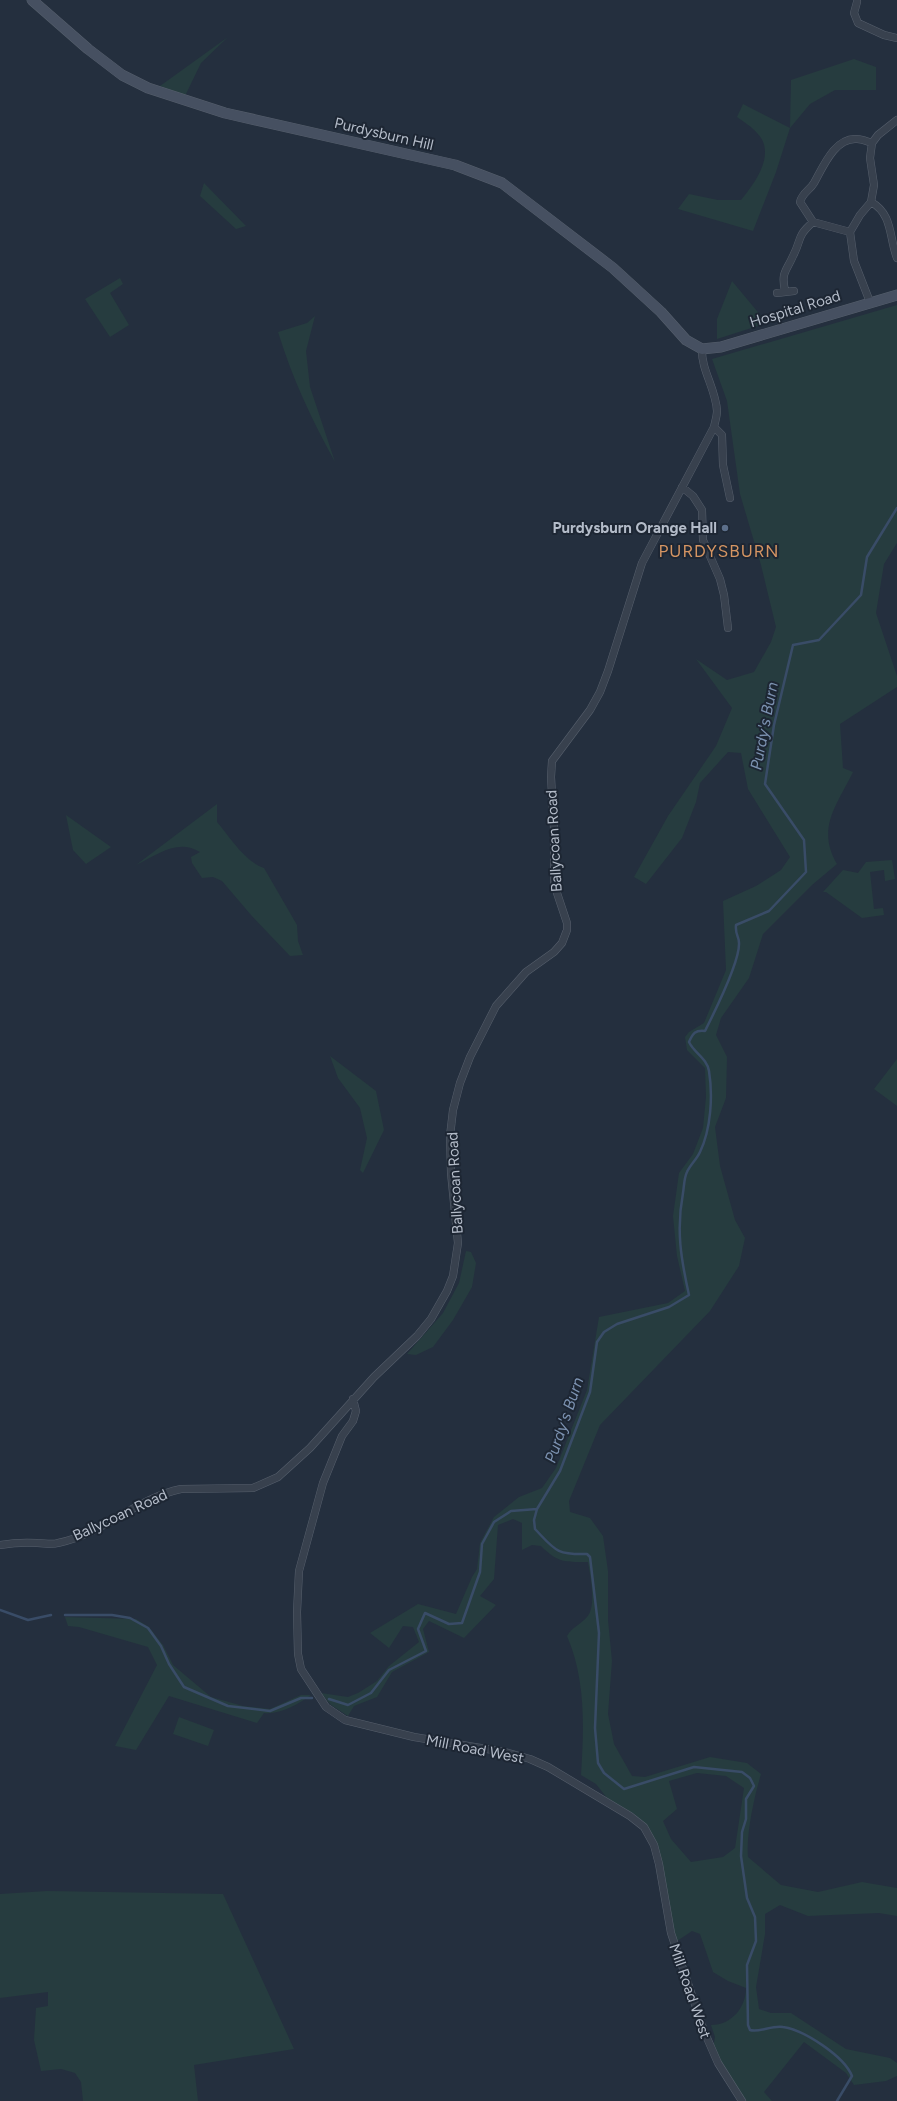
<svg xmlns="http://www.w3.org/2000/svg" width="897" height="2101" font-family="Figtree,sans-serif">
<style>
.green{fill:#263c3f;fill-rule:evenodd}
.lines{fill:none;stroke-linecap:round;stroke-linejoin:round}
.stream{stroke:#394c67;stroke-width:2.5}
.street-casing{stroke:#565f6c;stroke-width:8}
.secondary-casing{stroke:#565f6c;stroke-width:11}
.street{stroke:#38414e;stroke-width:7}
.secondary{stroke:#465061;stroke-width:10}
.service-dot{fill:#5c6f8a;stroke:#1d2633;stroke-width:1.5}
.labels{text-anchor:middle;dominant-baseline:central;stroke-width:4;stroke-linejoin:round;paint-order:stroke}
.street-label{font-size:15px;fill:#b4bcc9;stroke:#1d2633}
.poi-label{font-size:15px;font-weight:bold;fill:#b4bcc9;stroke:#1d2633;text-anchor:end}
.water-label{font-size:16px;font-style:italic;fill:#7c92b1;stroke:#1d2633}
.quarter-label{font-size:17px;letter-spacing:1px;fill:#d59563;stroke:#1d2633}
</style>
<rect width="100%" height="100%" fill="#242f3e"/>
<path class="green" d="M228,37l-27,26 -16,33 -25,-10z
M854,59l22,8v23h-41l-25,14 -20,24 -14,44 -23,59 -75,-22 11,-15 29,6h23c14,-17 36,-47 16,-67 -5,-6 -13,-11 -20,-16l6,-13 47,24 1,-48z
M204,183l42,43 -10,3 -36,-33z
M120,278l3,6 -13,9 19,32 -19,12 -25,-38z
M732,281l35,42 -50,16v-20z
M897,305v238l-13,21 -8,49 21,63v11l-57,37 3,44 10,4c-16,33 -37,56 -16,92l-25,21 -49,49 -14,44 -28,40 -5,17 11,22 -1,41 -11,29 5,39 15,54 10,18 -6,28 -29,45 -110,114 -31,76 1,11 20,6 13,18 5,35v49l4,41 -4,53 6,30 18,32 13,1 65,-20 37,6 14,11c-7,24 -15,60 -13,83l33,28 37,7 44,-10 35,6v28l-18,-3 -71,3 -28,-11 -15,9v20l-9,53 3,22 12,4h20l55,36 44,9 7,5v13l-11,5 -32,4 -8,-12 -42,-31 -40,50 8,9h-26l-26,-37 -7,-15 2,-12 -4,-12c21,0 35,-18 35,-37l-18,-7 -15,-9 -13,-38 -8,-3 -15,10 -3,-6 -27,-109 -13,-12 -27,-16 -11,-14 -15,-9c3,-47 5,-95 -14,-139 5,-9 13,-11 20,-19 10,-11 3,-42 1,-55 -23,0 -30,1 -47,-16l-9,-1 -10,5v-27l-9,-4 -15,6 -4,54 -14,17 16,9 -32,33 -35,-17 -6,8 6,23 -37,20 -15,25 -23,9 -6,10 -17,-11 -10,-12 27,4 10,-4 19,-12 12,-15 30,-24 -6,-15 -10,-1 -14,22 -19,-15 48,-29 38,10 16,-37 5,-8 3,-26 14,-26 25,-20 23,-9 14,-20 31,-78 12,-73 69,-14 17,-12 -8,-35 -4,-40 6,-43 14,-19 10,-26 3,-31 -1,-29 -18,-18 -2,-13 4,-5 15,-9 22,-53 -3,-69 33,-15 25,-16 9,-13 -42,-68 -7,-36 -13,-1 -28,31 -4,19 -14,36 -36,46 -12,-7 34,-61 48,-70 16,-38 -36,-49 31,21 27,-8 17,-30 5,-15 -15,-62 -21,-71 -13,-93 -15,-42zM697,1773l29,3 18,12 -9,60 -12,9 -32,5 -20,-23 -8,-18 14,-12 -8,-28z
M315,316l-9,35 4,36 25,75c-24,-44 -42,-82 -57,-130l29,-9z
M217,804v18c12,14 28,40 47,46l33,57 1,16 5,14 -13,1 -39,-41 -29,-34 -9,-4 -11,1 -10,-15 -1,-6 9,-5c-22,-14 -43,3 -64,13z
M66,815l45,32 -25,17 -13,-14z
M892,860l3,19 -10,2 -1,-11 -14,2 4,37 9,-1 1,7 -22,3 -36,-26h-3l20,-22 15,3 8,-11z
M330,1056l46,35 8,39 -21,43 -3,-3 7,-32 -7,-30 -22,-30z
M897,1059v47l-23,-17z
M466,1251l5,1 5,11 -4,24 -19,33 -20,27 -17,8 -9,-1 36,-41 16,-30z
M65,1617l71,2 13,8 14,18 10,20 38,32 32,9 27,3 31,-14h10c-12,9 -32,20 -47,18l-7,10 -88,-27 -33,54 -21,-4 42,-81 -9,-18 -69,-20 -11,-1z
M179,1717l35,13 -6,16 -35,-12z
M47,1891l176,3 71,155 -100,16 4,36h-115l-2,-19 -6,-9 -14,-4 -20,2 -7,-31 2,-32 12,-2v-14l-48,6v-104z"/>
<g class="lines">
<path class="stream" d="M0,1610l28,10 23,-5
M65,1615h47l18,3 18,10 13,18 8,18 15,23 44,19 42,5 31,-13h11
M329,1699l19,6 23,-12 18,-23 37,-19 -8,-22 7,-16 24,11 13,-1 18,-51 2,-28 12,-22 17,-11 26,-2
M837,2101l15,-25c-8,-20 -48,-46 -69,-49 -11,-2 -24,6 -33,3l-2,-5 -1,-60 9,-24 -1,-24 -8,-19 -6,-42 1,-24 4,-13v-20l8,-13 -4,-8 -8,-6 -48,-5 -70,22 -20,-16 -6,-10 -3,-35 4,-95 -9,-76 -3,-3c-31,1 -32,-4 -52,-25l-1,-9 3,-11 23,-38 30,-79 7,-50 7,-10 13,-8 52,-17 20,-12c-8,-36 -13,-65 -6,-102 1,-6 1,-15 4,-21 3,-7 10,-13 13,-20 11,-23 13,-56 9,-81 -2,-13 -15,-18 -20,-29 4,-9 6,-12 16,-11 9,-18 35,-69 34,-88 0,-7 -4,-8 -3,-18l33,-14 37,-39 -2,-32 -39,-56 9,-59 19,-80 26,-5 42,-45 6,-38 30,-49"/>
<defs>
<path id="street" d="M857,2l-3,11 4,10 26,12 13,3
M871,202c22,12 18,36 26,56
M850,232l-37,-10 -13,-20c2,-9 10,-12 14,-19 9,-16 21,-46 43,-44 5,0 11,3 15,4
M785,291c-4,-19 1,-19 8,-35 9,-17 3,-19 20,-34
M777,293l17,-2
M870,302l-16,-41 -4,-29 10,-17 11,-13 3,-17 -4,-27 2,-15 6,-8 19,-15
M714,427l8,8 1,30 7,33
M682,487l11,9 9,14 1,30 17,39 4,16 4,33
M353,1399l3,12 -3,10 -11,15 -19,47 -24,88 -2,41 1,42 3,15 25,38 19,13 69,17 91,15 25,7 18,8 82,49 14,11 10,18 5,19 12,69 33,98 14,32 24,38
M0,1545c12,-2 24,-3 37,-2 7,0 15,2 21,0 45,-9 79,-45 123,-54l72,-1 25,-11 32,-29 64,-71 43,-41 14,-17 16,-28 6,-15 5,-33 -7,-70 -1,-37 3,-26 7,-27 10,-26 26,-51 30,-34 28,-20 8,-9 5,-13v-7l-13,-39v-55l-3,-52 1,-16 38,-51 10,-18 8,-21 34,-108 72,-136c1,-5 3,-11 3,-16 -1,-22 -16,-41 -15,-62"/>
<path id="secondary" d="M32,0l56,49 34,26 26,13 77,25 230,52 47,18 111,85 48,44 25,28 16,9 19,-2 176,-52"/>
</defs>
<use href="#street" class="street-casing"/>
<use href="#secondary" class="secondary-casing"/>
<use href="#street" class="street"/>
<use href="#secondary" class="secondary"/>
</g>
<circle class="service-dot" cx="725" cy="528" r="4"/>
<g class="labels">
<g class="street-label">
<text transform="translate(384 134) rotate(13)">Purdysburn Hill</text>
<text transform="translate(795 309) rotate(-17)">Hospital Road</text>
<text transform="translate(554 841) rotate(-93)">Ballycoan Road</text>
<text transform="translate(455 1183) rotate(-93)">Ballycoan Road</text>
<text transform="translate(120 1515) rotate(-25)">Ballycoan Road</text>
<text transform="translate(475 1749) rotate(11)">Mill Road West</text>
<text transform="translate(690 1991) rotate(71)">Mill Road West</text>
</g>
<g class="poi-label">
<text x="717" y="528">Purdysburn Orange Hall</text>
</g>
<g class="water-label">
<text transform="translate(764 726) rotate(-79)">Purdy's Burn</text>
<text transform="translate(564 1420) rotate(-71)">Purdy's Burn</text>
</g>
<g class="quarter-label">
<text x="719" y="551">PURDYSBURN</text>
</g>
</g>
</svg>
